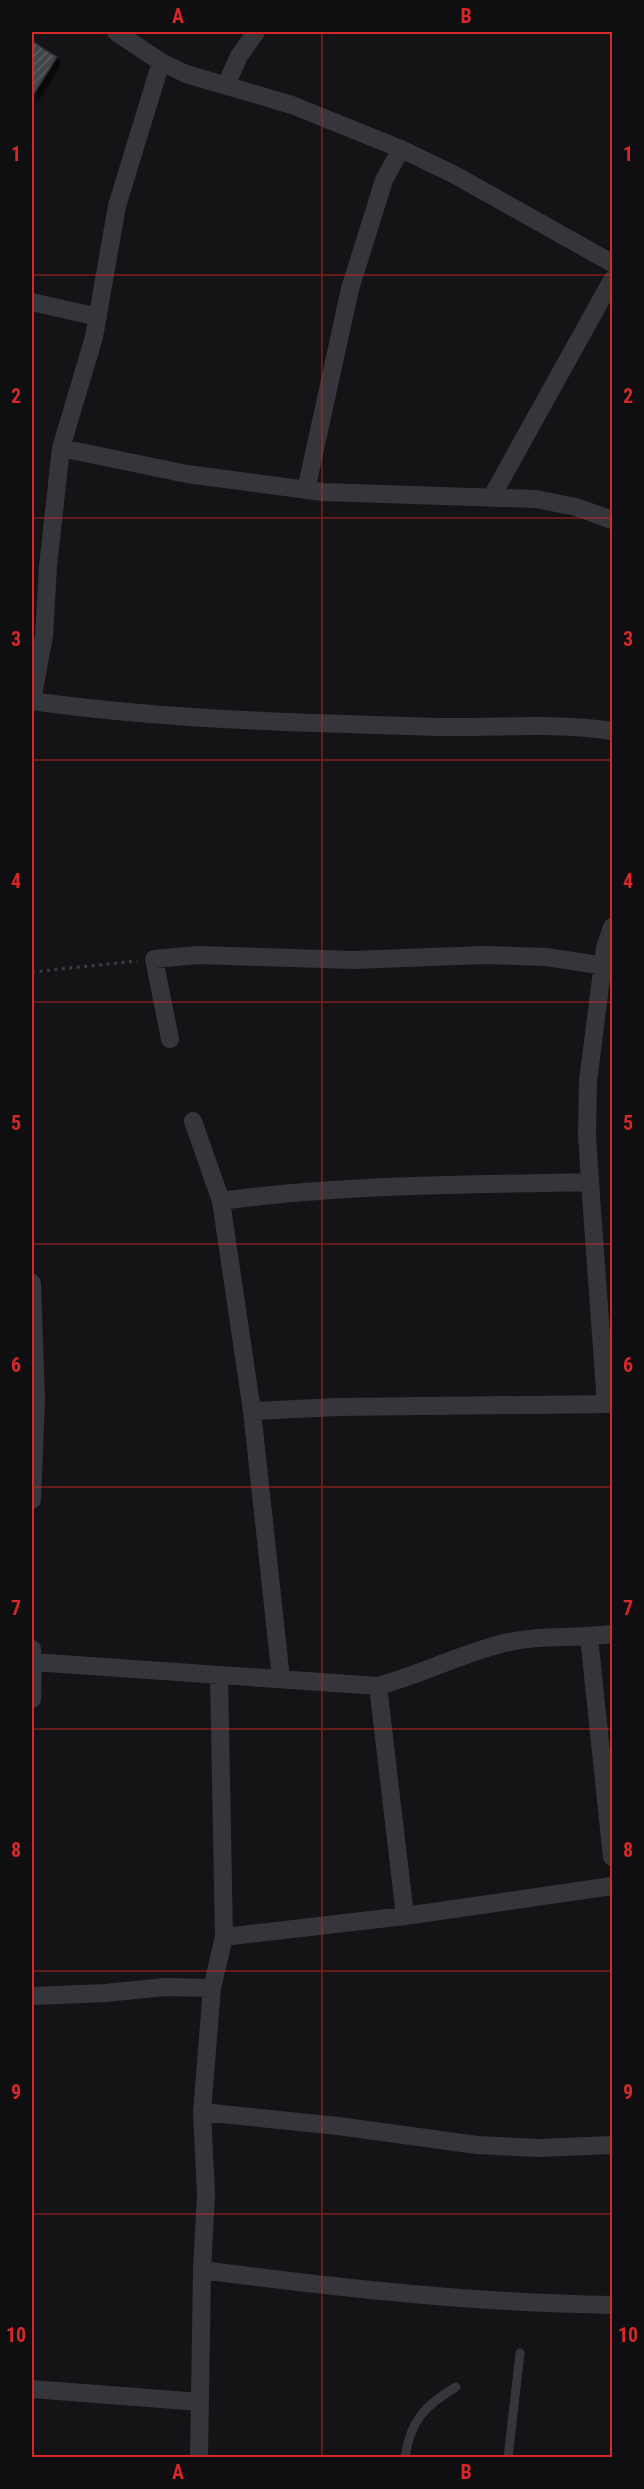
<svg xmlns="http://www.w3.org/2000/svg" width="644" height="2489" font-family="'Roboto Condensed',sans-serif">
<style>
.building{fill:url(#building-hatch);stroke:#2e2e32;stroke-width:1.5;filter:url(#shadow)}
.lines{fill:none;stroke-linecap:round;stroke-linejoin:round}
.path{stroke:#3c3d42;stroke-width:3;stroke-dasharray:3 4.5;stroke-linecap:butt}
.lane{stroke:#35363b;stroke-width:9}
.street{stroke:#35363b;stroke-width:18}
.grid{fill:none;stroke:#d62828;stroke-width:1.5;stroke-opacity:0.55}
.neatline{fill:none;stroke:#d62828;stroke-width:2}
.grid-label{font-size:20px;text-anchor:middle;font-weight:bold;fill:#d62828}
</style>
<defs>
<pattern id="building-hatch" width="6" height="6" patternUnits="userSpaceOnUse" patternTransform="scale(1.5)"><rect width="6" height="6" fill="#434449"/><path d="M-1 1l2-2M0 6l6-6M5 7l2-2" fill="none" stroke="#5b5c61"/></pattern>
<filter id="shadow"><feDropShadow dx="5" dy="5" stdDeviation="1.5" flood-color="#0009"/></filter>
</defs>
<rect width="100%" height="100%" fill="#141416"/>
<path class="building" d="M32,41l25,16 -25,40z"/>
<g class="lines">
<path class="path" d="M32,972l105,-11"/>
<path class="lane" d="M405,2458c5,-37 20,-53 51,-71
M508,2458l12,-105"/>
<path class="street" d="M116,32l45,30 25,12 106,31 109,44 52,25 159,89
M226,85l13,-29 17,-24
M32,302l66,15
M61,448l126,26 136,18 213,7 40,8 36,13
M306,490l44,-201 34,-109 17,-31
M491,498l121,-218
M32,700l12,-64 4,-70 13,-118 33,-111 23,-131 44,-144
M32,701c134,19 272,22 408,26 58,1 115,-5 172,4
M170,1039l-16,-80 44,-4 155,5 130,-5 63,2 66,10
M193,1121l28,80 31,210 29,268
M590,1182l-3,-47 1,-54 17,-133 7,-21
M221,1201c122,-17 246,-16 369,-19l16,222
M32,1283l4,116 -4,101
M252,1411l85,-4 275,-3
M589,1637l23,220
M32,1649l1,13 -1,37
M33,1662l345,24c41,-11 78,-30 119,-41 37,-11 77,-6 115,-11
M378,1686l27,230
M224,1937l181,-21 207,-30
M32,1996l73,-3 60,-6 47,1
M202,2112l136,14 139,19 61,3 74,-3
M202,2270c136,18 274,33 410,35
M32,2389l168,13
M199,2458l3,-188 4,-76 -4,-82 10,-124 12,-51 -5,-261"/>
</g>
<path class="grid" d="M322,32v2426M32,275h580M32,518h580M32,760h580M32,1002h580M32,1244h580M32,1487h580M32,1729h580M32,1971h580M32,2214h580"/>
<rect width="644" height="2489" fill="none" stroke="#0f0f11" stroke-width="66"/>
<rect x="33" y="33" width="578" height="2423" class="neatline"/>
<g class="grid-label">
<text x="178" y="23">A</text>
<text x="466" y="23">B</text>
<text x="16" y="161">1</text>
<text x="628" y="161">1</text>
<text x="16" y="403">2</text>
<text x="628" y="403">2</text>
<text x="16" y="646">3</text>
<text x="628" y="646">3</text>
<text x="16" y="888">4</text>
<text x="628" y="888">4</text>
<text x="16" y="1130">5</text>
<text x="628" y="1130">5</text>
<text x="16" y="1372">6</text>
<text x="628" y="1372">6</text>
<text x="16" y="1615">7</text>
<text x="628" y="1615">7</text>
<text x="16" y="1857">8</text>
<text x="628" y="1857">8</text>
<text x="16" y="2099">9</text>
<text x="628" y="2099">9</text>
<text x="16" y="2342">10</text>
<text x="628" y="2342">10</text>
<text x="178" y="2479">A</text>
<text x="466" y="2479">B</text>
</g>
</svg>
